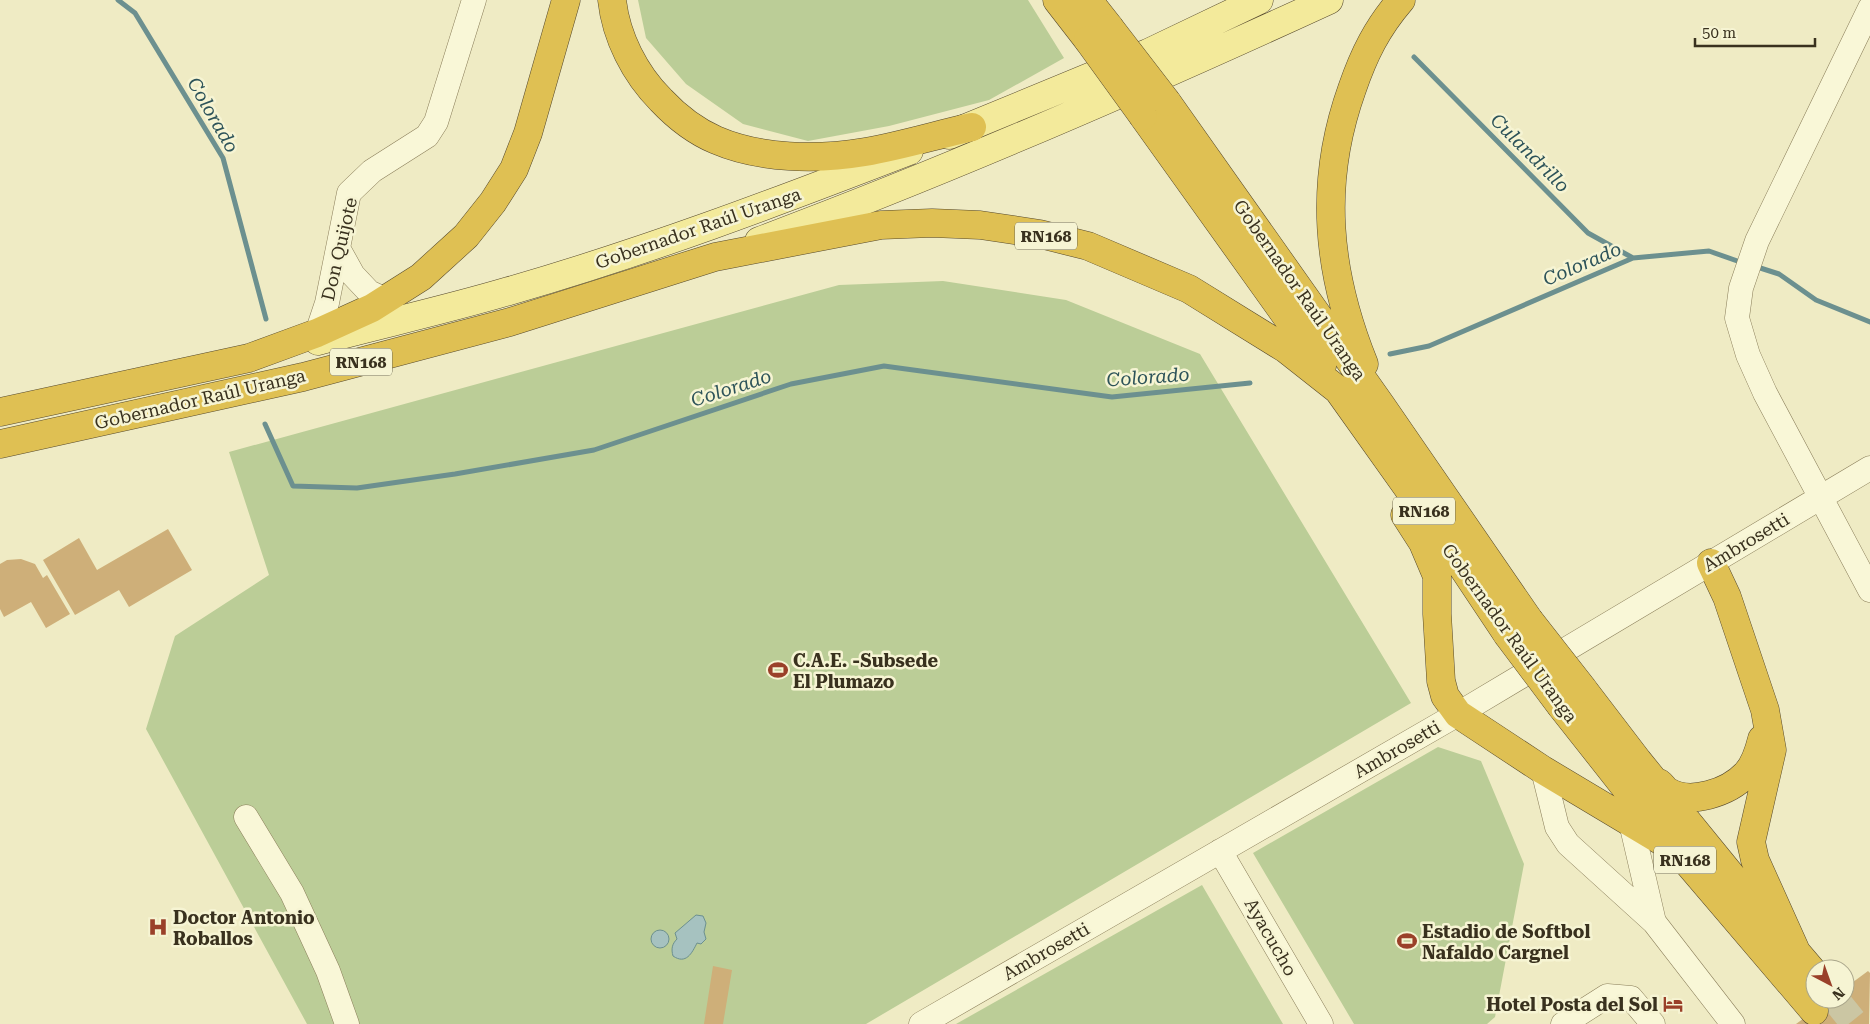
<svg xmlns="http://www.w3.org/2000/svg" width="1870" height="1024" font-family="'Roboto Serif',serif">
<style>
.green{fill:#bbcd97}
.water{fill:#a6c2c0;stroke:#6c908f}
.lines{fill:none;stroke-linecap:round;stroke-linejoin:round}
.stream{stroke:#6c908f;stroke-width:5}
.building{fill:#ceaf79}
.highway-tunnel{stroke:#cbc6a3;stroke-width:28;stroke-dasharray:28 14;stroke-linecap:butt}
.minor-casing{stroke:#8a7e5a;stroke-width:25}
.major-casing{stroke:#574a2e;stroke-width:29}
.highway-casing{stroke:#574a2e;stroke-width:29}
.minor{stroke:#f9f7d7;stroke-width:24}
.major{stroke:#f3ea9b;stroke-width:28}
.highway{stroke:#dfc053;stroke-width:28}
.highway-bridge-casing{stroke:#574a2e;stroke-width:29;stroke-linecap:butt}
.highway-bridge{stroke:#dfc053;stroke-width:28}
.labels{text-anchor:middle;dominant-baseline:central;stroke-width:5;stroke-linejoin:round;paint-order:stroke}
.shield{fill:#f6f4d3;stroke:#726c54;stroke-width:1}
.shield-label{font-size:16px;font-weight:bold;fill:#39311e}
.street-label{font-size:18px;fill:#39311e;stroke:#f6f4d3}
.poi-label{font-size:18px;font-weight:bold;fill:#39311e;stroke:#f6f4d3;text-anchor:start}
.water-label{font-size:19px;font-style:italic;fill:#2d5359;stroke:#f6f4d3}
</style>
<rect width="100%" height="100%" fill="#efebc4"/>
<path class="green" d="M638,0h390l36,58 -75,42 -100,26 -81,15 -65,-17 -57,-40 -40,-46z
M943,281l123,19 134,54 211,349 -545,321h-559l-161,-295 29,-93 94,-61 -40,-123 610,-167z
M1438,747l43,14 43,103 -29,153 -8,7h-133l-101,-171z
M1202,885l81,139h-327z"/>
<path class="water" d="M696,915l7,1 3,7 -2,9 2,7 -5,5 -4,-1c-5,10 -11,22 -24,13 -2,-7 -1,-12 4,-17l-2,-6z
M651 939a9 9 0 1 1 18 0a9 9 0 1 1-18 0Z"/>
<g class="lines">
<path class="stream" d="M118,0l17,13 88,145 43,161
M1414,57l174,176 45,25
M1754,266l25,8 37,26 54,22
M1390,354l39,-8 204,-88 76,-7 34,12
M265,424l28,62 64,2 98,-14 139,-24 197,-66 93,-18 228,31 138,-14"/>
</g>
<path class="building" d="M168,529l24,41 -63,37 -10,-17 -44,25 -32,-55 36,-22 18,32z
M21,559l14,5 8,14 4,-3 23,39 -24,14 -15,-26 -27,15 -4,-8v-45l7,-4z
M713,966l19,4 -9,54h-19z
M1868,971l2,2 -1,51h-73l34,-25h15v-11z"/>
<g class="lines">
<path class="highway-tunnel" d="M1835,999l20,25"/>
<defs>
<path id="minor" d="M1870,8l-113,233 -16,47 -4,30 11,37 17,38 105,197
M338,248l15,27 16,17 15,7
M317,333l10,-30 22,-110 23,-22 55,-35 9,-14 38,-122
M1543,770l14,57 11,17 86,78 79,102
M1628,810l26,112
M246,817l46,76 36,78 19,53
M1220,851l101,173
M921,1024l537,-310 412,-246
M1563,1024l44,-28 24,2 22,26"/>
<path id="major" d="M949,135l199,-82 111,-53
M759,241c193,-72 383,-155 570,-241
M318,341c63,-17 127,-31 191,-50 136,-39 268,-89 400,-140"/>
<path id="highway" d="M612,0c4,37 23,74 49,100 15,16 34,31 55,40 44,19 101,20 149,12 36,-6 71,-17 107,-25
M1057,0l31,40
M1088,0l22,28
M1167,102l214,303 148,215
M1143,116l179,250
M1364,364c-37,-92 -46,-180 -12,-275 12,-35 25,-61 49,-89
M0,412l249,-54 68,-25 55,-25 49,-31 45,-41 27,-34 21,-33 14,-36 38,-133
M0,444l303,-67 207,-55 205,-65 166,-32 51,-2 48,2 60,9 48,12 101,43 97,60 52,41 99,139 70,105
M1405,515l18,28 14,33v38l4,67 4,15 13,18 85,56 132,79
M1711,563l16,34 38,113 7,40 -21,92 4,18 40,89
M1583,689l55,72 101,124 76,89
M1561,706l86,109 167,196
M1659,783c3,2 5,6 8,8 23,15 62,1 79,-17 9,-9 13,-23 16,-35"/>
</defs>
<use href="#minor" class="minor-casing"/>
<use href="#major" class="major-casing"/>
<use href="#highway" class="highway-casing"/>
<use href="#minor" class="minor"/>
<use href="#major" class="major"/>
<use href="#highway" class="highway"/>
<defs>
<path id="highway-bridge" d="M1110,28l57,74
M1088,40l55,76
M1529,620l54,69
M1507,634l54,72"/>
</defs>
<use href="#highway-bridge" class="highway-bridge-casing"/>
<use href="#highway-bridge" class="highway-bridge"/>
</g>
<defs>
<symbol id="stadium-bare" viewBox="-9 -9 18 18"><path d="M0-5a6.5 5 0 1 0 0 10a6.5 5 0 1 0 0-10ZM-3.5-1.8h7v3.6h-7Z" fill="#9a4029" stroke="#f6f4d3" stroke-width="2.5" paint-order="stroke"/></symbol>
<symbol id="hospital-bare" viewBox="-9 -9 18 18"><path d="M-5-5h3v3.5h4V-5h3V5h-3V1.5h-4V5h-3Z" fill="#9a4029" stroke="#f6f4d3" stroke-width="2.5" paint-order="stroke"/></symbol>
<symbol id="hotel-bare" viewBox="-9 -9 18 18"><path d="M-6-4.5h1.5V1H6V5H4.5V3h-9V5H-6ZM-4 0a1.8 1.8 0 1 1 3.6 0ZM.5 0V-2.5h3Q6-2.5 6 0Z" fill="#9a4029" stroke="#f6f4d3" stroke-width="2.5" paint-order="stroke"/></symbol>
</defs>
<g fill-rule="evenodd">
<use href="#stadium-bare" x="764" y="656" width="28" height="28"/>
<use href="#hospital-bare" x="144" y="913" width="28" height="28"/>
<use href="#stadium-bare" x="1393" y="927" width="28" height="28"/>
<use href="#hotel-bare" x="1659" y="990" width="28" height="28"/>
</g>
<g class="labels">
<g class="shield">
<rect x="1015" y="222.5" width="62" height="27" rx="4"/>
<rect x="330" y="348.5" width="62" height="27" rx="4"/>
<rect x="1393" y="497.5" width="62" height="27" rx="4"/>
<rect x="1654" y="846.5" width="62" height="27" rx="4"/>
</g>
<g class="shield-label">
<text x="1046" y="236">RN168</text>
<text x="361" y="362">RN168</text>
<text x="1424" y="511">RN168</text>
<text x="1685" y="860">RN168</text>
</g>
<g class="street-label">
<text transform="translate(698 228) rotate(-19)">Gobernador Raúl Uranga</text>
<text transform="translate(339 249) rotate(-77)">Don Quijote</text>
<text transform="translate(1300 290) rotate(55)">Gobernador Raúl Uranga</text>
<text transform="translate(200 399) rotate(-13)">Gobernador Raúl Uranga</text>
<text transform="translate(1746 542) rotate(-31)">Ambrosetti</text>
<text transform="translate(1510 633) rotate(54)">Gobernador Raúl Uranga</text>
<text transform="translate(1397 749) rotate(-30)">Ambrosetti</text>
<text transform="translate(1271 937) rotate(60)">Ayacucho</text>
<text transform="translate(1046 951) rotate(-30)">Ambrosetti</text>
</g>
<g class="poi-label">
<text x="793" y="660">C.A.E. -Subsede<tspan x="793" dy="21">El Plumazo</tspan></text>
<text x="173" y="917">Doctor Antonio<tspan x="173" dy="21">Roballos</tspan></text>
<text x="1422" y="931">Estadio de Softbol<tspan x="1422" dy="21">Nafaldo Cargnel</tspan></text>
<text x="1658" y="1004" text-anchor="end">Hotel Posta del Sol</text>
</g>
<g class="water-label">
<text transform="translate(213 115) rotate(60)">Colorado</text>
<text transform="translate(1530 153) rotate(45)">Culandrillo</text>
<text transform="translate(1582 264) rotate(-23)">Colorado</text>
<text transform="translate(1148 377) rotate(-4)">Colorado</text>
<text transform="translate(731 388) rotate(-18)">Colorado</text>
</g>
</g>
<g transform="translate(1830 984) rotate(139)"><circle r="24" fill="#f6f4d3" stroke="#aaa68b"/>
<path d="M0-4L9 19L0 12L-9 19Z" fill="#9a4029"/>
<text y="-8" font-size="14" font-weight="bold" text-anchor="middle" fill="#39311e">N</text>
</g>
<path d="M1695 38v8h120v-8" fill="none" stroke="#39311e" stroke-width="2.5"/>
<text x="1702" y="38" font-size="15" fill="#39311e" stroke="#f6f4d3" stroke-width="4" paint-order="stroke">50 m</text>
</svg>
